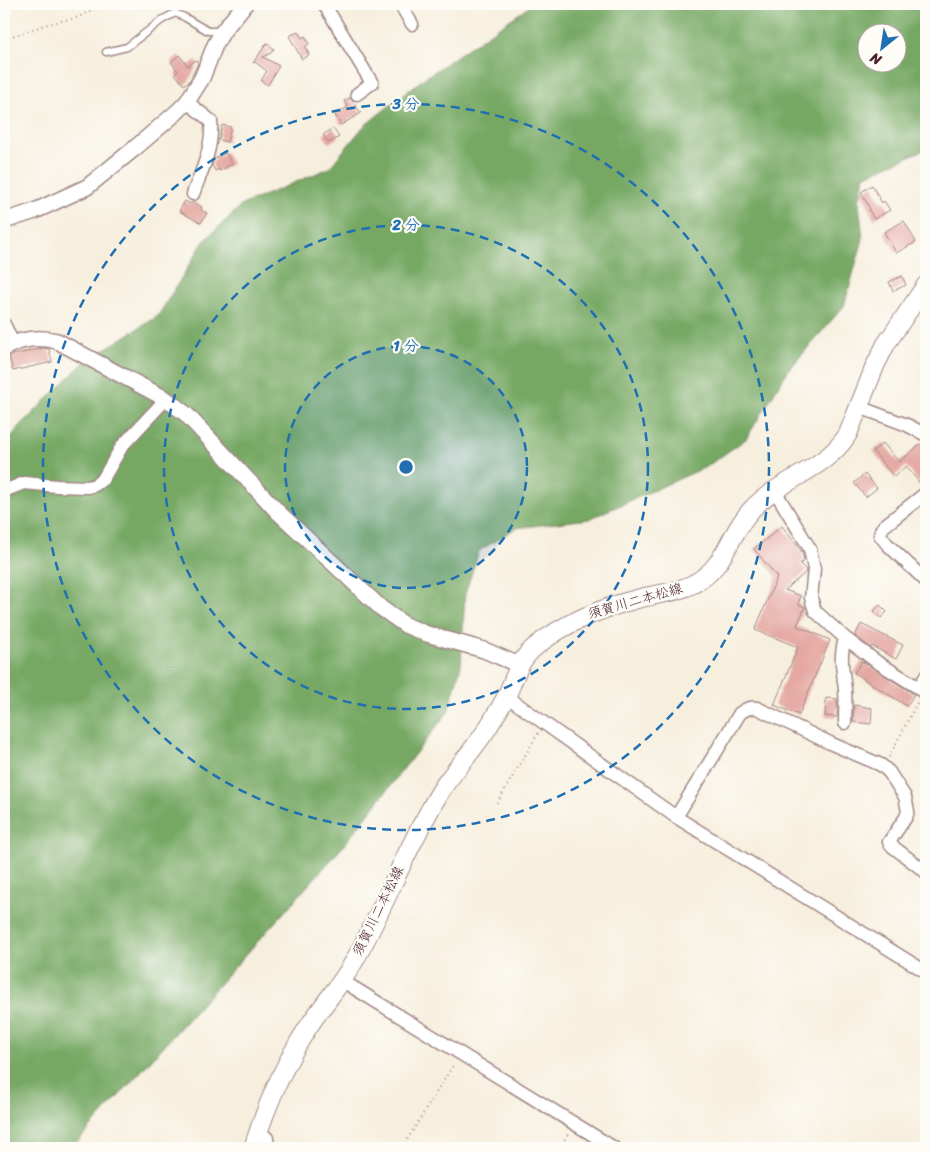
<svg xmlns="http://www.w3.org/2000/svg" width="930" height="1152" font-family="Sriracha,'Klee One',sans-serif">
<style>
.forest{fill:#76a863;stroke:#606447;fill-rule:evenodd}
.building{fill:#e5a7a2}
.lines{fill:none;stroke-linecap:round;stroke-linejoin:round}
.service-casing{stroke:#a08784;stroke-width:9}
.minor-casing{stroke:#a08784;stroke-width:15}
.tertiary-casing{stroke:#a08784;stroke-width:18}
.secondary-casing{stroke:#a08784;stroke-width:20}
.path{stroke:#a08784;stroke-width:2;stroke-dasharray:1 4;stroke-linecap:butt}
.service{stroke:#fff;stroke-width:6}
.minor{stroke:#fff;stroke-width:12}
.tertiary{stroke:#fff;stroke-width:15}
.secondary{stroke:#fff;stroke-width:18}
.ring{fill:none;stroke:#1f6fb2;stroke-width:2.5;stroke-dasharray:9 6}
.labels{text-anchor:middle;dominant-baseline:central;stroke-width:4.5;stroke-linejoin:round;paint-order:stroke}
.street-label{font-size:14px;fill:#4a1f2b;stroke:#fdfcf7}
.centre{fill:#1f6fb2;stroke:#fdfcf7;stroke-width:2.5}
.ring-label{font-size:15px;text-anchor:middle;font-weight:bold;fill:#1f6fb2;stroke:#fdfcf7;stroke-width:4.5;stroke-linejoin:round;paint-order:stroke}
</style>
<rect width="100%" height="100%" fill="#fdfcf7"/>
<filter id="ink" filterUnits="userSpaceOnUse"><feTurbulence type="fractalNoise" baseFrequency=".02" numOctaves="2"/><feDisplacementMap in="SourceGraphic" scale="10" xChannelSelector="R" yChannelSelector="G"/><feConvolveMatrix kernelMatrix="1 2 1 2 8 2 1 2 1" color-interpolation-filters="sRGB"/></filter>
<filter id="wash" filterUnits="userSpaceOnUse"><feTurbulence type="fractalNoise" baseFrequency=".0096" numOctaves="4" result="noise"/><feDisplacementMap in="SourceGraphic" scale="20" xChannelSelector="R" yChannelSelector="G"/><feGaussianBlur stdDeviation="1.12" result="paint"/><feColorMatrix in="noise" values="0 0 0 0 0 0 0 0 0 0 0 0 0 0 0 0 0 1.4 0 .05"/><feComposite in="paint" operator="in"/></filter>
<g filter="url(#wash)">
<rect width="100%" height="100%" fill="#f7efde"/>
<path class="forest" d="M533,4h393v145l-62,27 -5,27 4,36 -19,67 -57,66 -41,67 -40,28 -117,52 -73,9 -37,23 -14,43 -4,72 -13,46 -108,138 -268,298h-68v-702l16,-20 64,-64 74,-46 46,-75 38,-36 87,-37 35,-42 59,-47zM868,32h30v30h-30z"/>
<g id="blocks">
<path class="building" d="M298,32l4,6 3,-2 4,8 -4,3 4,8 -7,4 -13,-23z
M267,43l7,6 -3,4 -8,4 16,9 -11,19 -7,-4 6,-10 -12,-9 -2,1z
M179,55l9,11 8,-6 2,3 -8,17 -6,5 -9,-11 3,-3 -7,-9z
M350,98l11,15 -20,12 -6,-10 13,-8 -4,-6z
M222,125l9,2 -4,15 -8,-2z
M333,128l6,9 -10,6 -6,-8z
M226,153l6,11 -12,7 -1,-2 -4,2 -3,-6 2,-6z
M872,185l10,18 2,-2 6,9 -16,9 -5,-9 1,-1 -9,-17z
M185,201l6,3 2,-2 9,5 -1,3 6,3 -6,10 -22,-12z
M904,221l12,21 -20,11 -12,-21z
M902,276l4,9 -13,6 -4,-9z
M43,348l6,1 3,13 -39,9 -4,-15z
M923,442l3,1v42l-4,1 -16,-20 -12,11 -21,-26 10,-8 16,19z
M865,474l12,14 -11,9 -12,-14z
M782,526l20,26 2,9 -4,3 6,6 -1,3 -20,17 16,6 -3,8 7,3 -8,19 33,14 -31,75 -25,-10 24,-58 -43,-17 22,-53 -23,-28z
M880,605l7,7 -6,6 -7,-7z
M861,624l42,21 -7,14 -24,-13 -1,2 -16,-12z
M862,661l52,33 -7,12 -53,-33z
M826,698l11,1v18l-12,-1z
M854,705l18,3 -1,16 -18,-2z"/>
</g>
</g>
<g filter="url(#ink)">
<use href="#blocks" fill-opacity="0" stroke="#a08784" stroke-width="1"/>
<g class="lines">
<defs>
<path id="service" d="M106,52l21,-5 35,-27 13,-7 9,4 24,14h13"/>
<path id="minor" d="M324,4l48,79 -15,11
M400,4l12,20
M187,102l24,19c2,27 -9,49 -18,73
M4,324l9,19
M859,407l48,18 19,10
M4,491l20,-8 33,3 31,1 7,-2 8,-6 19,-33 44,-47
M775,491l35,58 4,20 -3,29 4,13 30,27 32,24 42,26 7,7
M926,493l-42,33 -3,4 -1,5 7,9 39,37
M919,688l7,-12
M506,696l170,121 250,155
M845,723c0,-11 1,-22 0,-33 -2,-22 -6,-30 0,-52
M676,817l64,-104c6,-4 9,-6 17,-5l75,36 49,21 8,7 16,25 3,14 -2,6 -17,25 3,4 34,26
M341,980l273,168
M258,1131l9,7 1,10"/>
<path id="tertiary" d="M4,221l31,-10 52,-24 48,-39 42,-36 10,-10 15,-24 13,-33 8,-14 22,-27
M4,348c17,-9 33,-12 53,-7l109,58 20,15 92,98 103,96 24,17 22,9 57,16 35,15"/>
<path id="secondary" d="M253,1148c13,-41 30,-82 54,-119 14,-22 32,-42 45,-64 28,-48 47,-100 74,-148 6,-11 12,-23 20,-34 13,-18 29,-35 41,-54 7,-11 14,-22 20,-34 9,-20 11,-34 29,-49 30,-24 64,-37 101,-47 19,-5 39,-6 56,-15 34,-17 35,-50 59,-75 28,-30 74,-39 96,-75l27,-68 11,-22 40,-59"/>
</defs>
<use href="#service" class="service-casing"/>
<use href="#minor" class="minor-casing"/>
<use href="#tertiary" class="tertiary-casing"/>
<use href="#secondary" class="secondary-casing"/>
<path class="path" d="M4,39l44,-15 31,-7 23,-13
M889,757l29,-56
M497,803l42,-71
M402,1148l52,-84
M559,1148l9,-14"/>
<use href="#service" class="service"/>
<use href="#minor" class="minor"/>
<use href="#tertiary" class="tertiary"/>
<use href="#secondary" class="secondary"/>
</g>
</g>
<circle cx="406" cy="467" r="121" fill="#1f6fb2" fill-opacity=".12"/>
<g class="ring">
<circle cx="406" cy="467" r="121"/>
<circle cx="406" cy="467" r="242"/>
<circle cx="406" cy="467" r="363"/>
</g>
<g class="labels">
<g class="street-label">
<text transform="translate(635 601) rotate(-16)">須賀川二本松線</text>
<text transform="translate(378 911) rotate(-64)">須賀川二本松線</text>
</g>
</g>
<circle cx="406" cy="467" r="8" class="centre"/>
<g class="ring-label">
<text x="406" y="109">3 分</text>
<text x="406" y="230">2 分</text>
<text x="406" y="351">1 分</text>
</g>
<rect width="930" height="1152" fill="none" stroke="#fdfcf7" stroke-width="20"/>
<g transform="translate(882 48) rotate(210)"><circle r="24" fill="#fdfcf7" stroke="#b5a4a5"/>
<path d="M0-4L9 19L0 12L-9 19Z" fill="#1f6fb2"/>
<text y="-8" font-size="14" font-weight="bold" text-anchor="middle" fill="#4a1f2b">N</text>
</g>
</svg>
